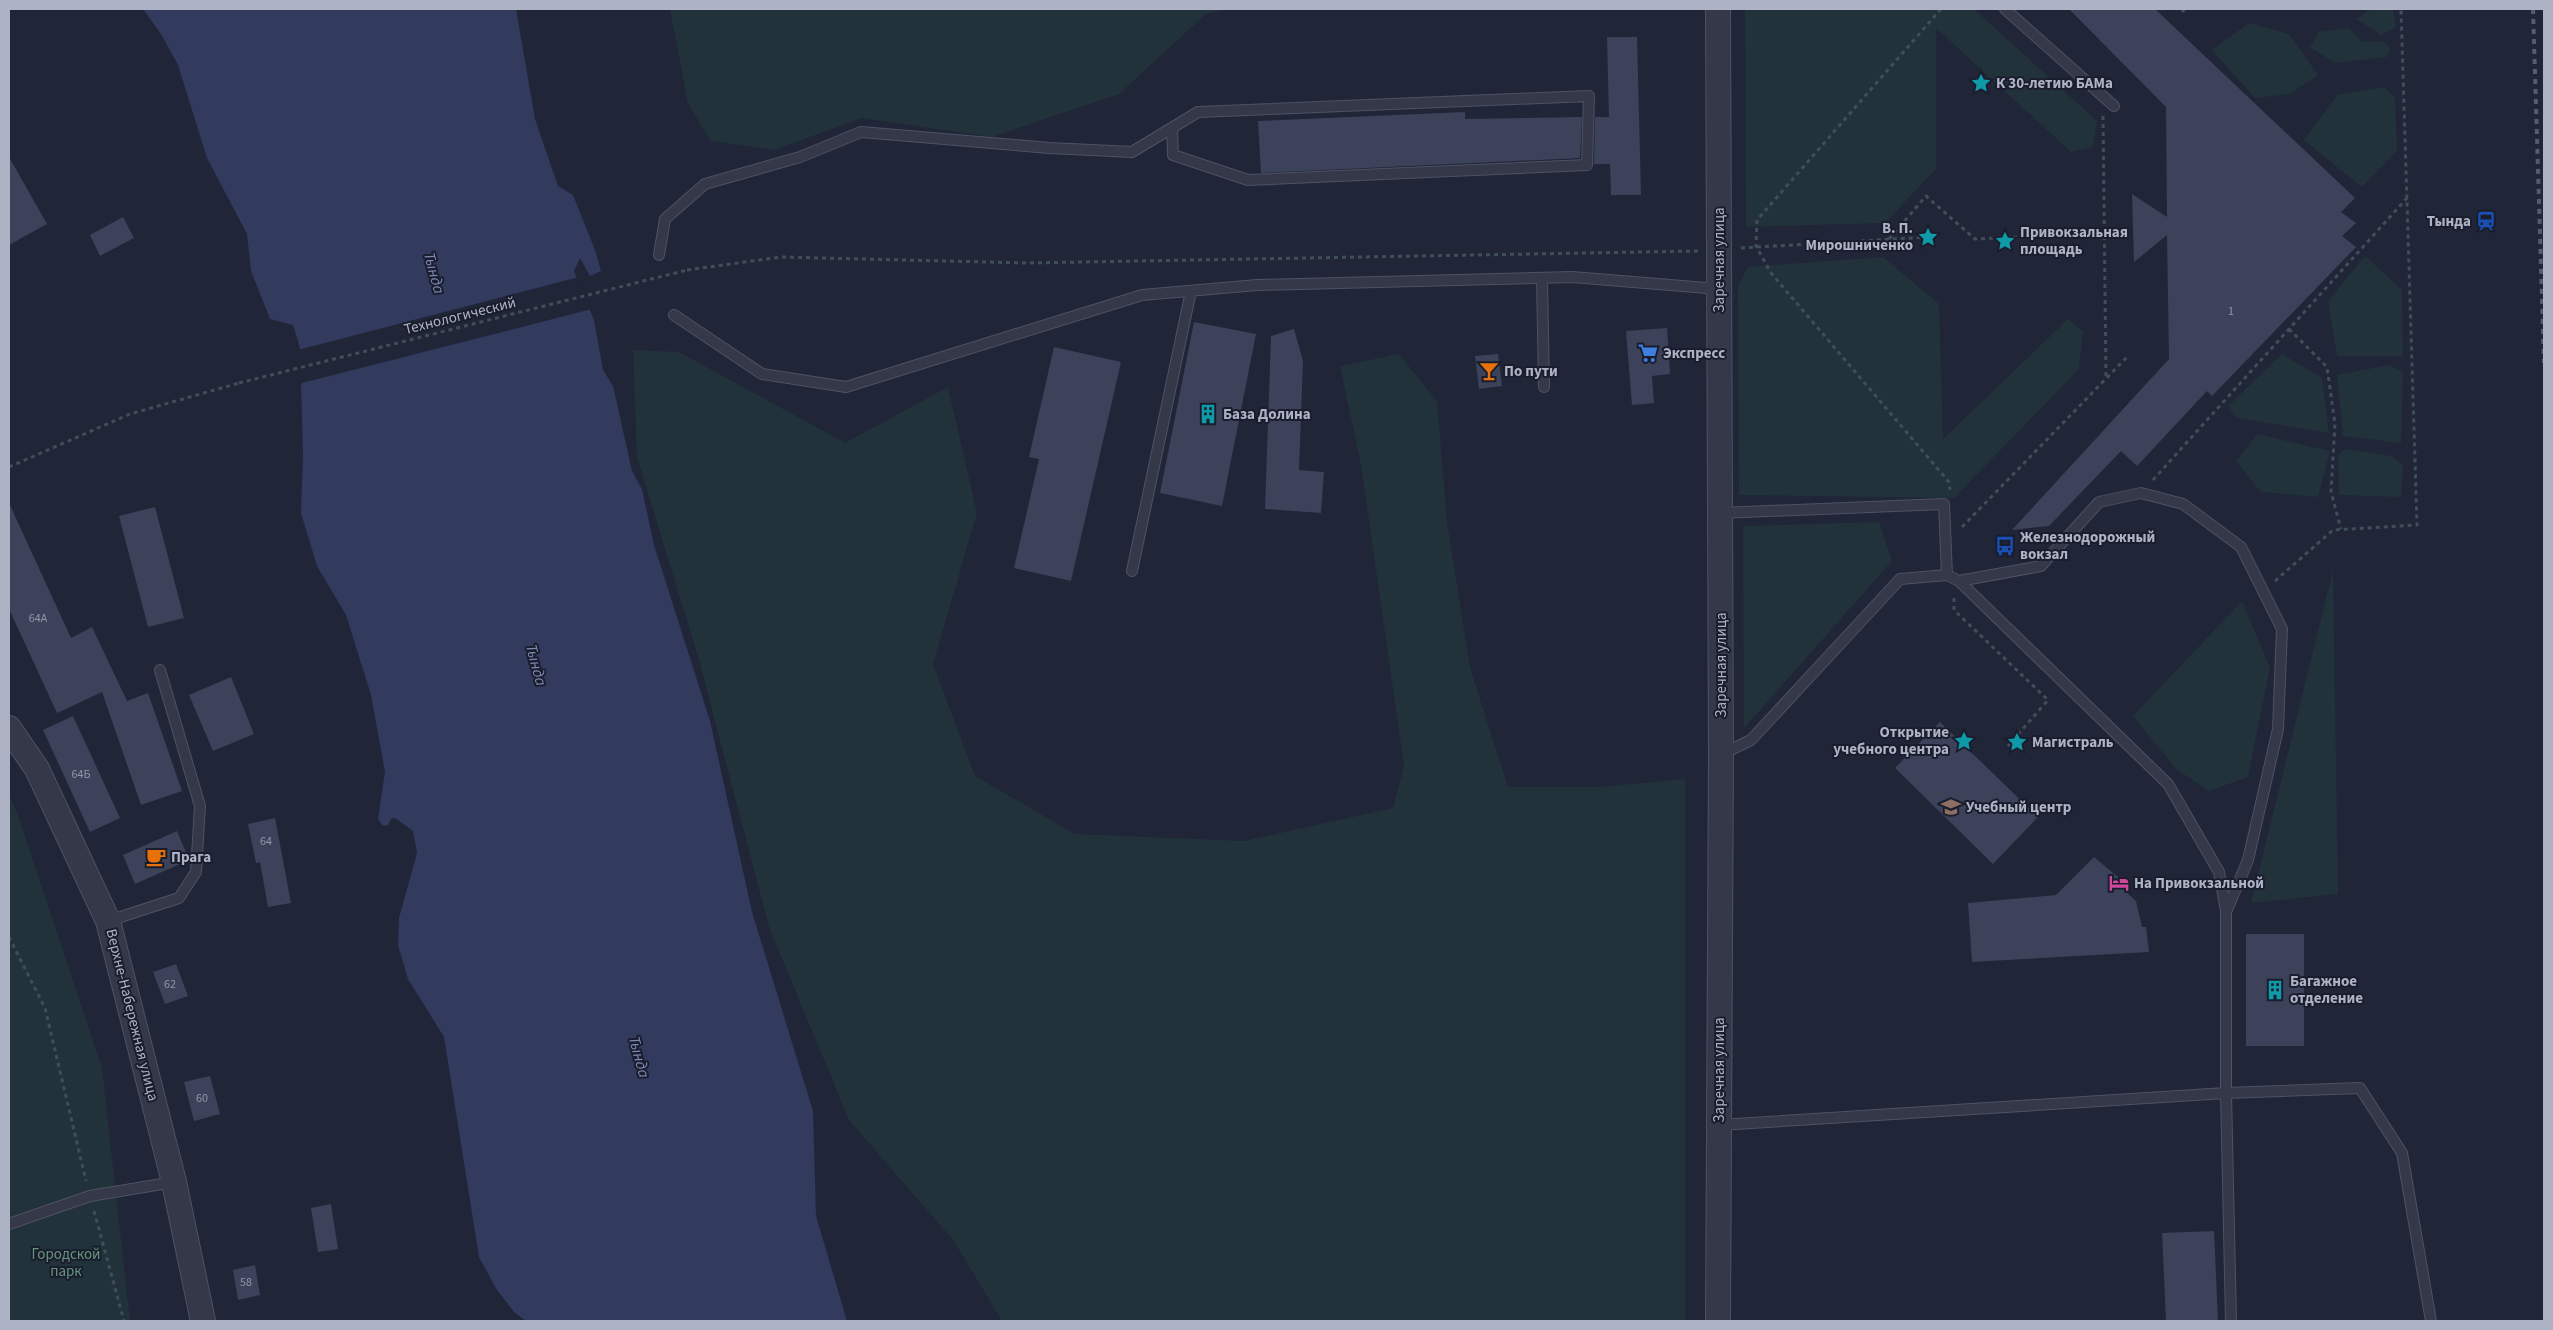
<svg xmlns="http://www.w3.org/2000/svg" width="2553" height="1330" font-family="'Source Sans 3',sans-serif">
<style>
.green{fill:#22323a}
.water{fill:#323a5e}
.pier{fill:#202538}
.building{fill:#3c4259}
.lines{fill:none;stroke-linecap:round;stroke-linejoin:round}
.service-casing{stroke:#4e5263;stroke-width:12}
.tertiary-casing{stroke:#4e5263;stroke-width:26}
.path{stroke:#404f57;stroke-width:3;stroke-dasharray:4 4;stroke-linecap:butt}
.service{stroke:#343849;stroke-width:10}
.tertiary{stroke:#343849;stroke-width:24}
.rail{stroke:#565b70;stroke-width:4;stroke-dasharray:5 5;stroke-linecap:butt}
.path-bridge{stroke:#404f57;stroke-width:3;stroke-dasharray:4 4;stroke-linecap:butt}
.labels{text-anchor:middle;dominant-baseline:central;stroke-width:4;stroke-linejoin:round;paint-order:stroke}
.number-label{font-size:12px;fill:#9296aa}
.poi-label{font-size:15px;font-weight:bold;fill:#aeb2c5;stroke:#1a1d2d;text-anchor:start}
.street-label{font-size:15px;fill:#aeb2c5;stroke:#1a1d2d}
.park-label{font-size:15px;fill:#66967c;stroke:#1a1d2d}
.water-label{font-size:16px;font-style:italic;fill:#7e88b2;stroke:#1a1d2d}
</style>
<rect width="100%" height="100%" fill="#202538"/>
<path class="green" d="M670,9h559l-23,5 -87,80 -127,43 -130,-19 -88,32 -63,-9 -23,-37z
M1745,9h229l123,112 -4,26 -22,5 -135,-124v141l-51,54 -139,4z
M2371,9h22l3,18 -15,8 -25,-16z
M2249,23l40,11 29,41 -28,19 -35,4 -43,-48z
M2349,28l13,14 21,-1 7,7 -3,9 -52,6 -25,-16 9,-15z
M2384,87l11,10 2,54 -35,36 -58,-47 33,-45z
M2365,256l37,34 1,66h-66l-9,-55z
M1883,257l56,47 4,135 125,-120 15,12 -4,38 -125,129 -215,-3 -1,-209 10,-19z
M633,350l46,2 166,91 103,-56 29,126 -44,151 42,112 100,58 169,7 149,-33 11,-42 -43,-301 -21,-99 59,-12 38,47 10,121 23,146 38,119h92l85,-8v542h-683l-48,-80 -105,-121 -80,-193 -70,-267 -62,-203z
M2282,354l40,24 7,55 -92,-15 -9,-12z
M2389,365l14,7 -2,71 -58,-7 -6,-61z
M2257,434l73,17 -12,46 -57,-5 -25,-31z
M2345,449l47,7 11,9 -2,32 -62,-2 -1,-40z
M1879,522l13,39 -148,167 -1,-202z
M2333,570l5,324 -87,9z
M2242,601l28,67 -22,109 -39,14 -33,-22 -43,-53z
M9,794l9,21 84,253 28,253h-121z"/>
<path class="water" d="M143,9h373l19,110 23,67 15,9 22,55 6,21 -11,5 -10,-18 -6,13 20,49 9,50 10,16 19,85 10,18 12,56 56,176 42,191 61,199 3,105 31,105h-321l-12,-9 -17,-22 -18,-33 -35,-220 -36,-58 -10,-34 1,-27 18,-65 -4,-22 -18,-13 -4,1 -3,6 -5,1 -5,-7 7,-47 -14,-77 -25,-80 -29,-49 -16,-53 2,-58 -3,-107 -7,-23 -23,-6 -19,-48 -4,-37 -40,-76 -29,-93 -17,-31z"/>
<path class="pier" d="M579,277l13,32 -294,75v-34z"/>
<path class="building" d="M2069,9h86l200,189 -14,14 15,11 -14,13 14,11 -144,149 -5,-5 -70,75 -16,-15 -72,75 -37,4 157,-171 -2,-124 -33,27 -2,-68 35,23 -1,-110z
M1607,37h30l4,158h-30l-1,-31h-16l1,-47h14z
M1465,112v7l117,-2 -2,41 -319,15 -3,-52z
M9,157l38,67 -38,21z
M123,217l11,21 -34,18 -10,-21z
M1194,322l62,12 -34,172 -62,-13z
M1667,328l3,46 -18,2 2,27 -22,2 -6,-74z
M1294,329l9,32 -4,109 25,2 -3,41 -56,-4 6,-173z
M1054,347l67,15 -50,219 -57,-13 25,-109 -10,-2z
M1498,354l4,32 -23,3 -4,-33z
M9,503l62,135 21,-11 35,74 21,-8 34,98 -41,14 -39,-113 -45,21 -48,-104z
M155,507l29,111 -36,9 -29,-111z
M231,677l23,57 -41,17 -24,-56z
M73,716l47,102 -30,14 -47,-102z
M1940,722l98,95 -45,47 -98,-96z
M275,818l16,85 -23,4 -8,-45 -4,1 -8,-39z
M177,831l12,29 -54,24 -12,-29z
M2094,857l36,30 -4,5 10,9 6,26h4l3,25 -177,10 -4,-59 88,-8z
M2246,934h58v112h-58z
M176,964l12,32 -23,8 -12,-32z
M210,1076l10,38 -26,7 -10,-39z
M331,1204l7,45 -20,3 -7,-44z
M2214,1231l4,90h-52l-4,-88z
M255,1265l5,30 -22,5 -5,-30z"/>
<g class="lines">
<defs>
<path id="service" d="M2005,9l109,97
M659,255l6,-36 40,-35 95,-27 61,-25 189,16 82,4 66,-40 391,-16 -2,69 -339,15 -75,-25 -1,-27
M1542,278l2,109
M674,315l88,59 84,13 296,-92 115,-10 315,-8 147,12
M1720,513l224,-9 3,71 -47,4 -149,161 -29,14
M1132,571l59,-280
M1947,575l12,6 209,203 51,88 7,39v182l5,228
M1959,581l82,-15 58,-64 42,-9 42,11 58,43 41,82 -4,100 -30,131 -21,50
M108,921l71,-23 17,-26 4,-66 -40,-136
M1719,1125l507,-32 134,-5 42,65 29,168
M9,1224l81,-28 84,-14"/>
<path id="tertiary" d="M1718,9l3,746 -3,566
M9,728l28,41 71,152 66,261 29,139"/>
</defs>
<use href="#service" class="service-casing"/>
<use href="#tertiary" class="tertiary-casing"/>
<path class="path" d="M1941,9l-184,211 -1,26 15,27 178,209 1,8
M2182,12l3,-3
M2103,116l3,262
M1889,239l37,-43 49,43 129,-6
M1741,248l187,-11
M687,270l94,-13 246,6 671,-12
M2289,329l38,38 8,57 -4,68 10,37
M9,467l121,-53 109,-31
M2153,480l254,-282
M1962,527l167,-172
M2275,581l58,-51 84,-5 -16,-516
M1954,598v12l94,90 -40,46
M9,937l36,71 41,173
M94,1211l30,110"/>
<use href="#service" class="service"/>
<use href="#tertiary" class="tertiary"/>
<path class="rail" d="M2533,9l11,354"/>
<path class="path-bridge" d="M239,383l448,-113"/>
</g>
<defs>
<symbol id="sight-bare" viewBox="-9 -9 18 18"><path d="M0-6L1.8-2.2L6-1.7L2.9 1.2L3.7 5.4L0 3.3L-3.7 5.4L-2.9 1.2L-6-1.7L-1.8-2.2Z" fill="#0f9aa8" stroke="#1a1d2d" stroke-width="2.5" paint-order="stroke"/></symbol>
<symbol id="station-bare" viewBox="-9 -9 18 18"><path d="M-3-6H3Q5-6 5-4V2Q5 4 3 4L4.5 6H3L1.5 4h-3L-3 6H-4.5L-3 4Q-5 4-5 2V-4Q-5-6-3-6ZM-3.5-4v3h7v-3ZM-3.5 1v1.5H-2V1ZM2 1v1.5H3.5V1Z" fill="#1a4fb4" stroke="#1a1d2d" stroke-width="2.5" paint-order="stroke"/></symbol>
<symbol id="supermarket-bare" viewBox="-9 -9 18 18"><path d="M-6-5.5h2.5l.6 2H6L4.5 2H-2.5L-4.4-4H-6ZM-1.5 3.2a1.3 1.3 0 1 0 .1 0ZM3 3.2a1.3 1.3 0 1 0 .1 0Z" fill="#3f7fe0" stroke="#1a1d2d" stroke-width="2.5" paint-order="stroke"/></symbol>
<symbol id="bar-bare" viewBox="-9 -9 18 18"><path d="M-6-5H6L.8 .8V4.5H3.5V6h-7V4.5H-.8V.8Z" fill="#e8710a" stroke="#1a1d2d" stroke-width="2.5" paint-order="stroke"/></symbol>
<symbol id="building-bare" viewBox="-9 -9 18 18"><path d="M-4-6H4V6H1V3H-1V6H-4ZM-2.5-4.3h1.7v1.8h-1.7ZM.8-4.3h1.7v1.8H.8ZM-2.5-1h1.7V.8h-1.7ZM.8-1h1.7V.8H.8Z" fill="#0f9aa8" stroke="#1a1d2d" stroke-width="2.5" paint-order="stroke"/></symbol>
<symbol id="bus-bare" viewBox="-9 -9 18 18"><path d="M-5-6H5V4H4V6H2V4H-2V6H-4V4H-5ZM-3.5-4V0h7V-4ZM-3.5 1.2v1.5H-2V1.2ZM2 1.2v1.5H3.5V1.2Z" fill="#1a4fb4" stroke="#1a1d2d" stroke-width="2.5" paint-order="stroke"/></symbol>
<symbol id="university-bare" viewBox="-9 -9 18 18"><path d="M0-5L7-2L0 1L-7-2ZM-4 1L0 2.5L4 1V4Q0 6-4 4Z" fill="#8d6e63" stroke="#1a1d2d" stroke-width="2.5" paint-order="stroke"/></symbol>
<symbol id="cafe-bare" viewBox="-9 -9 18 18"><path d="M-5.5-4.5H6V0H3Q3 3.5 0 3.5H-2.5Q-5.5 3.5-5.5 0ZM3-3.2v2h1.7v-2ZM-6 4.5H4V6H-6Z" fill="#e8710a" stroke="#1a1d2d" stroke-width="2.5" paint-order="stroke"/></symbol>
<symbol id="hotel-bare" viewBox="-9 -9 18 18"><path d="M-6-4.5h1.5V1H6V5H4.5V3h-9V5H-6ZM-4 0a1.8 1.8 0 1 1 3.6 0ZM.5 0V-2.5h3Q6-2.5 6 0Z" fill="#d1479c" stroke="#1a1d2d" stroke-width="2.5" paint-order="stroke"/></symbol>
</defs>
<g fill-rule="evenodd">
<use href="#sight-bare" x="1967" y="69" width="28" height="28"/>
<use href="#station-bare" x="2472" y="207" width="28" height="28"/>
<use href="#sight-bare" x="1914" y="223" width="28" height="28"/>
<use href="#sight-bare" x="1991" y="227" width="28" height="28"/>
<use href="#supermarket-bare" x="1634" y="339" width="28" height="28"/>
<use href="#bar-bare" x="1475" y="357" width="28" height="28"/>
<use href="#building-bare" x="1194" y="400" width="28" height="28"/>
<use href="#bus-bare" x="1991" y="532" width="28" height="28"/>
<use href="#sight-bare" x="1950" y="727" width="28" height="28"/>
<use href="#sight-bare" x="2003" y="728" width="28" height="28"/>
<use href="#university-bare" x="1937" y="793" width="28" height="28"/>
<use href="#cafe-bare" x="142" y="843" width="28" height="28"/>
<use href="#hotel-bare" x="2105" y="869" width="28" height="28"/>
<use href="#building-bare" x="2261" y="976" width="28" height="28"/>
</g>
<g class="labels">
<g class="number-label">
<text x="2231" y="311">1</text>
<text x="38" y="618">64А</text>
<text x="81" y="774">64Б</text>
<text x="266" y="841">64</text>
<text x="170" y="984">62</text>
<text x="202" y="1098">60</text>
<text x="246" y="1282">58</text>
</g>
<g class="poi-label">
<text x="1996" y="83">К 30-летию БАМа</text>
<text x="2471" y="221" text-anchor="end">Тында</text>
<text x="1913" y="228" text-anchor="end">В. П.<tspan x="1913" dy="17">Мирошниченко</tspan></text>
<text x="2020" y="232">Привокзальная<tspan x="2020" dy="17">площадь</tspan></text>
<text x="1663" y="353">Экспресс</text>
<text x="1504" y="371">По пути</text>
<text x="1223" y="414">База Долина</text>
<text x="2020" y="537">Железнодорожный<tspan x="2020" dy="17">вокзал</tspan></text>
<text x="1949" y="732" text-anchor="end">Открытие<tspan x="1949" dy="17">учебного центра</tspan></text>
<text x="2032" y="742">Магистраль</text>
<text x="1966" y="807">Учебный центр</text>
<text x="171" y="857">Прага</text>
<text x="2134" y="883">На Привокзальной</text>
<text x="2290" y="981">Багажное<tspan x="2290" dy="17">отделение</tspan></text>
</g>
<g class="street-label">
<text transform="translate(1719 260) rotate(-90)">Заречная улица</text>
<text transform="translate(460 316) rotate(-14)">Технологический</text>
<text transform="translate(1721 665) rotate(-90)">Заречная улица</text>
<text transform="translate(132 1015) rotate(76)">Верхне-Набережная улица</text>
<text transform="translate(1719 1070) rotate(-90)">Заречная улица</text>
</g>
<g class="park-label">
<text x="66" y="1254">Городской<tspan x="66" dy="17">парк</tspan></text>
</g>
<g class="water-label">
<text transform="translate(434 273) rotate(75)">Тында</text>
<text transform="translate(536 665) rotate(75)">Тында</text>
<text transform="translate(639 1057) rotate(75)">Тында</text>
</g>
</g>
<rect width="2553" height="1330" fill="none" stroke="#aeb2c5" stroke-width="20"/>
</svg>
